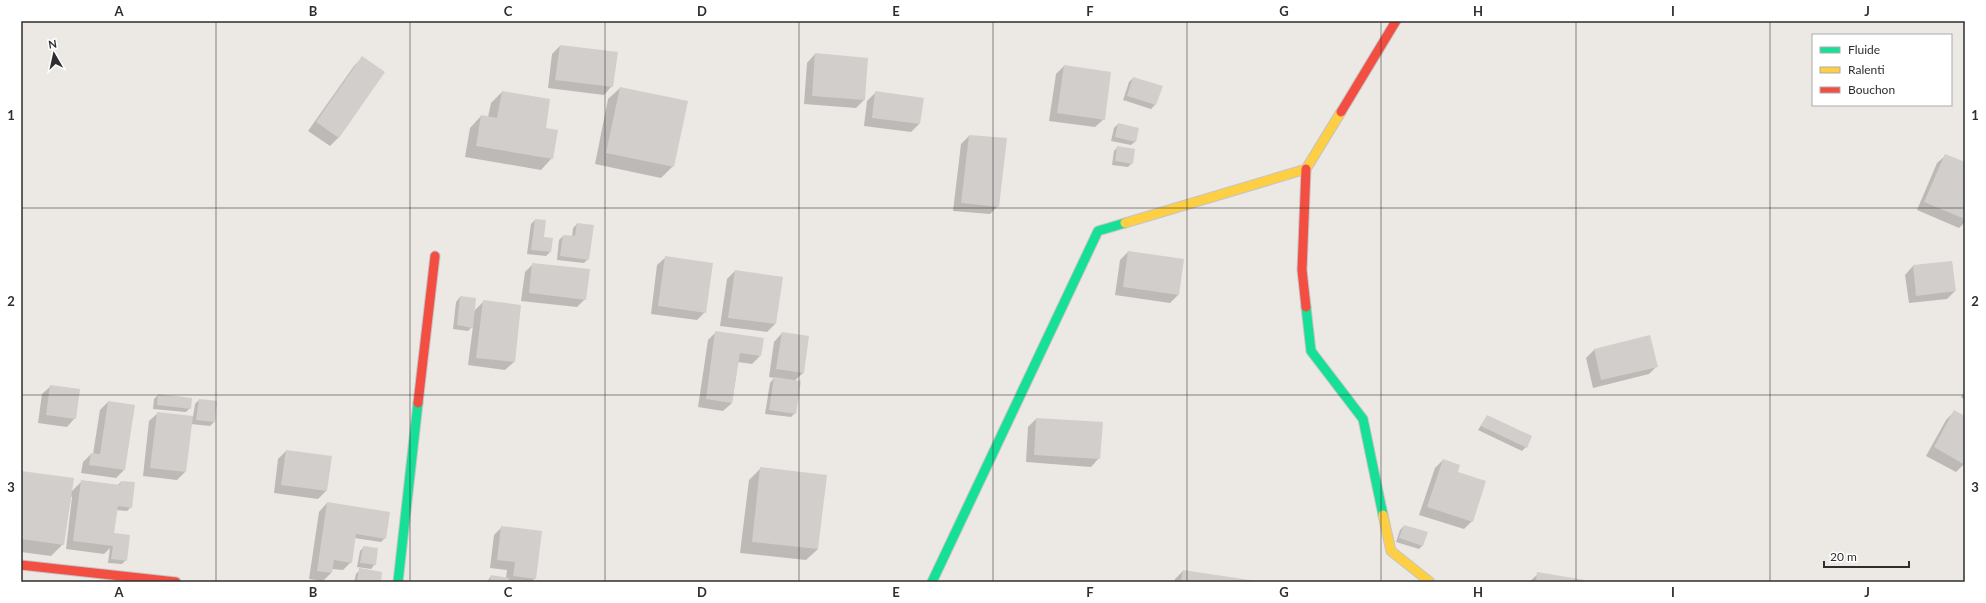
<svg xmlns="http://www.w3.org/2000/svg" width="1986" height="603" font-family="Lato,sans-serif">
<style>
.shadow{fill:#0003}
.building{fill:#d1cecb}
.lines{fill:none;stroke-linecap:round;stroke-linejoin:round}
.fast-casing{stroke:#c5c4c5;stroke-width:11}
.slow-casing{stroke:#c5c4c5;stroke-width:11}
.jam-casing{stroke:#c5c4c5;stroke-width:11}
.fast{stroke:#16e098;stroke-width:9}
.slow{stroke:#ffcf43;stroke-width:9}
.jam{stroke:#f24e42;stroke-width:9}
.grid{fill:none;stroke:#2e2e2e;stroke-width:1;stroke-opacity:0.55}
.neatline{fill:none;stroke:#2e2e2e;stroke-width:1.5}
.grid-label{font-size:13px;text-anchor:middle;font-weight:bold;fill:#2e2e2e}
</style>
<rect width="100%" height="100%" fill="#ece8e4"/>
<path class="shadow" d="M560,46l52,40 -8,9 -56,-7 4,-34z
M815,54l49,46 -8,8 -52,-4 3,-41z
M362,58l22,14 -46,66 -8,8 -22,-15 46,-65z
M1064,66l40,53 -9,8 -46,-6 7,-47z
M1133,78l22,27 -4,4 -28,-9 6,-18z
M620,88l53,78 -12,12 -66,-14 13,-65z
M502,92l50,66 -11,12 -76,-13 5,-29 11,-12 7,1 3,-14z
M876,92l43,32 -8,8 -47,-6 3,-25z
M1118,124l18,17 -5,4 -20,-4 3,-13z
M969,136l29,70 -8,8 -37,-3 8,-67z
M1118,147l14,16 -4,4 -16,-2 2,-14z
M1946,155l19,8v59l-6,6 -42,-18 20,-47z
M535,220l15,32 -4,4 -19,-2 4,-30z
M577,224l11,35 -4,4 -27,-3 2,-20 4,-4 9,1 1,-9z
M1128,252l50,43 -8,8 -55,-8 5,-35z
M666,257l39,55 -8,8 -46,-6 6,-49z
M1952,262l3,29 -8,8 -38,4 -4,-28 8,-9z
M533,264l52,35 -8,8 -56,-6 4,-29z
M735,271l40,53 -8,8 -47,-6 7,-47z
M460,297l14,14 10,-10 36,5 -6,56 -9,8 -37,-5 5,-39 -5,5 -15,-2 3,-27z
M716,332l44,24 -8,8 -14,-2 -6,41 -9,8 -25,-4 10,-67z
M782,333l21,40 -9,8 1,32 -4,4 -26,-3 5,-31 4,-5 -5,-1 5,-35z
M1594,350l63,16 -8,8 -56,14 -7,-30z
M51,386l24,32 -8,9 -29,-4 4,-29z
M1965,391v9l-4,-3z
M158,395l32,13 -4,4 -33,-3 1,-10z
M199,400l15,22 -4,4 -19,-2 -6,48 -8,8 -34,-4 6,-55 9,-8 35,4 2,-13z
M108,402l16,68 -8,8 -35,-5 2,-11 8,-8h2l7,-44z
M1954,412l11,5v46l-9,9 -30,-16 20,-36z
M1487,416l39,31 -4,4 -44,-21z
M1036,419l63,39 -8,9 -65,-5 2,-35z
M286,451l45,6 -5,34 -8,8 -44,-6 4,-34z
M1443,460l14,13 15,48 -8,8 -45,-14 16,-47z
M761,468l57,81 -12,11 -66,-7 9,-73z
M21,472l50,20 10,-10 36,4 4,-4 10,25 -4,4 -11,-1 -3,26 13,24 -4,4 -14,-1 2,-15 -6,6 -38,-5 6,-52 -2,-1 -7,48 -12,12 -30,-4z
M327,503l58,35 -4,4 -27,-4 -3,24 -8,8 -11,-1 -1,4 -8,8 -14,-2 10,-67z
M1404,526l19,19 -4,4 -23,-7 4,-12z
M502,527l33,51 -3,4h-45l4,-6 15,2 1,-8 -17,-2 4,-33z
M364,547l11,17 -4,5 -14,-2 3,-16z
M360,570l20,12h-26l2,-8z
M1183,571l72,11h-81l1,-3z
M1538,574l45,8h-54z"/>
<path class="building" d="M560,45l58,7 -5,35 -58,-7z
M815,53l53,5 -3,42 -53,-4z
M362,56l23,16 -46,66 -23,-16z
M1064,65l47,7 -6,48 -48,-7z
M1133,77l30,9 -7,19 -29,-9z
M620,87l68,14 -14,66 -68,-14z
M502,91l48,8 -4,29 12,2 -5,29 -77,-13 5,-31 16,3z
M875,91l49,7 -4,26 -48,-6z
M1118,123l21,5 -3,14 -21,-5z
M969,135l38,3 -8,69 -38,-4z
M1117,146l18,3 -2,15 -18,-3z
M1945,154l20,8v57l-41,-17z
M535,219l11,1 -2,17 9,1 -2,14 -20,-2z
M577,223l17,2 -5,35 -29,-4 3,-21 12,1z
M1128,251l56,8 -5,36 -56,-8z
M665,256l48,7 -7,50 -48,-7z
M1952,261l4,30 -40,5 -3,-31z
M532,263l58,6 -4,31 -57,-7z
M735,270l48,7 -7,47 -48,-6z
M460,296l16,2 -3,30 -16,-3z
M483,300l38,5 -6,57 -39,-4z
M715,331l49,7 -3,18 -21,-3 -8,50 -26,-4z
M782,332l27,4 -5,37 -28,-4z
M1650,335l8,32 -57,13 -7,-31z
M774,377l27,4 -5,33 -27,-4z
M50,385l30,4 -4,30 -30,-4z
M158,394l34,4 -1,11 -34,-4z
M199,399l18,2 -2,21 -19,-2z
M108,401l27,4 -10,65 -36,-5 2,-12 9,1z
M1954,410l11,6v49l-31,-18z
M157,412l36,4 -7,56 -36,-4z
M1487,415l45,21 -5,12 -46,-22z
M1036,418l67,4 -3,37 -66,-4z
M286,450l46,6 -5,35 -46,-6z
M1443,459l17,6 -2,7 28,9 -13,41 -46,-15z
M760,467l67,8 -9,74 -66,-7z
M21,471l53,7 -10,67 -43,-6z
M81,480l39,5 1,-4 14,1 -3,26 -14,-2 -4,27 16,2 -3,26 -16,-2 2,-13 -40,-5z
M327,502l63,10 -4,27 -30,-5 -4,29 -18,-3 -2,13 -15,-2z
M1404,525l24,7 -5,14 -24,-8z
M501,526l41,5 -6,48 -23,-3 2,-14 -18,-2z
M363,546l15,2 -2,17 -16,-2z
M359,568l23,4 -1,10h-24z
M1183,570l73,11v1h-75z
M1537,572l48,8 -1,2h-48z
M491,575l18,3v4h-19z"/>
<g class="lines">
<defs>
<path id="fast" d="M1306,307l5,44 52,68 20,96
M398,582l20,-179
M932,582l166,-351 27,-8"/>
<path id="slow" d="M1125,223l181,-54 35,-57
M1383,515l8,36 39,31"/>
<path id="jam" d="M1341,112l55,-91
M1306,169l-4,101 4,37
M418,403l17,-147
M21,565l155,17"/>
</defs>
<use href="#fast" class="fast-casing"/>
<use href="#slow" class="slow-casing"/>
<use href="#jam" class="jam-casing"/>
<use href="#fast" class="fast"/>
<use href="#slow" class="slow"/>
<use href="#jam" class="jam"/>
</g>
<path class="grid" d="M216,21v561M410,21v561M605,21v561M799,21v561M993,21v561M1187,21v561M1381,21v561M1576,21v561M1770,21v561M21,208h1944M21,395h1944"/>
<rect width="1986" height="603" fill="none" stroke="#ffffff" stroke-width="44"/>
<rect x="1812" y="34" width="140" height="72" fill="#ffffff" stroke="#ababab"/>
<rect x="1820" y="47" width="20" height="6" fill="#16e098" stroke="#ababab"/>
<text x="1848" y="54" font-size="12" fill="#2e2e2e">Fluide</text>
<rect x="1820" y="67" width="20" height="6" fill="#ffcf43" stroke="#ababab"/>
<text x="1848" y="74" font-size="12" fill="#2e2e2e">Ralenti</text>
<rect x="1820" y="87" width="20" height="6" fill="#f24e42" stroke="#ababab"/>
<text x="1848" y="94" font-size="12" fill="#2e2e2e">Bouchon</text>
<g transform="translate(54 54) rotate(351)" stroke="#ffffff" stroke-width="3" paint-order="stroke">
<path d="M0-3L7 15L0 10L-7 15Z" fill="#2e2e2e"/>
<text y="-6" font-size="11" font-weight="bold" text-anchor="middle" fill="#2e2e2e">N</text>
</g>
<path d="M1824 561v6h85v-6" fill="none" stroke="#2e2e2e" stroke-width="2"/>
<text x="1830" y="561" font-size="12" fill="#2e2e2e" stroke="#ffffff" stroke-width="3" paint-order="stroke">20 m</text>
<rect x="22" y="22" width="1942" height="559" class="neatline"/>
<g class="grid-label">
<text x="119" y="16">A</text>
<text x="313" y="16">B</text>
<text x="508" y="16">C</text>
<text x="702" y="16">D</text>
<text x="896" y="16">E</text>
<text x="1090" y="16">F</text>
<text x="1284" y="16">G</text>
<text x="1478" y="16">H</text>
<text x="1673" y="16">I</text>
<text x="1867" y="16">J</text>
<text x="11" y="120">1</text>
<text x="1975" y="120">1</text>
<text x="11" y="306">2</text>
<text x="1975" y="306">2</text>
<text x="11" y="492">3</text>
<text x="1975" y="492">3</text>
<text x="119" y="597">A</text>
<text x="313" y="597">B</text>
<text x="508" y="597">C</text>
<text x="702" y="597">D</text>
<text x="896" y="597">E</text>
<text x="1090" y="597">F</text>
<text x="1284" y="597">G</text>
<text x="1478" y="597">H</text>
<text x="1673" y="597">I</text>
<text x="1867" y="597">J</text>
</g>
</svg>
